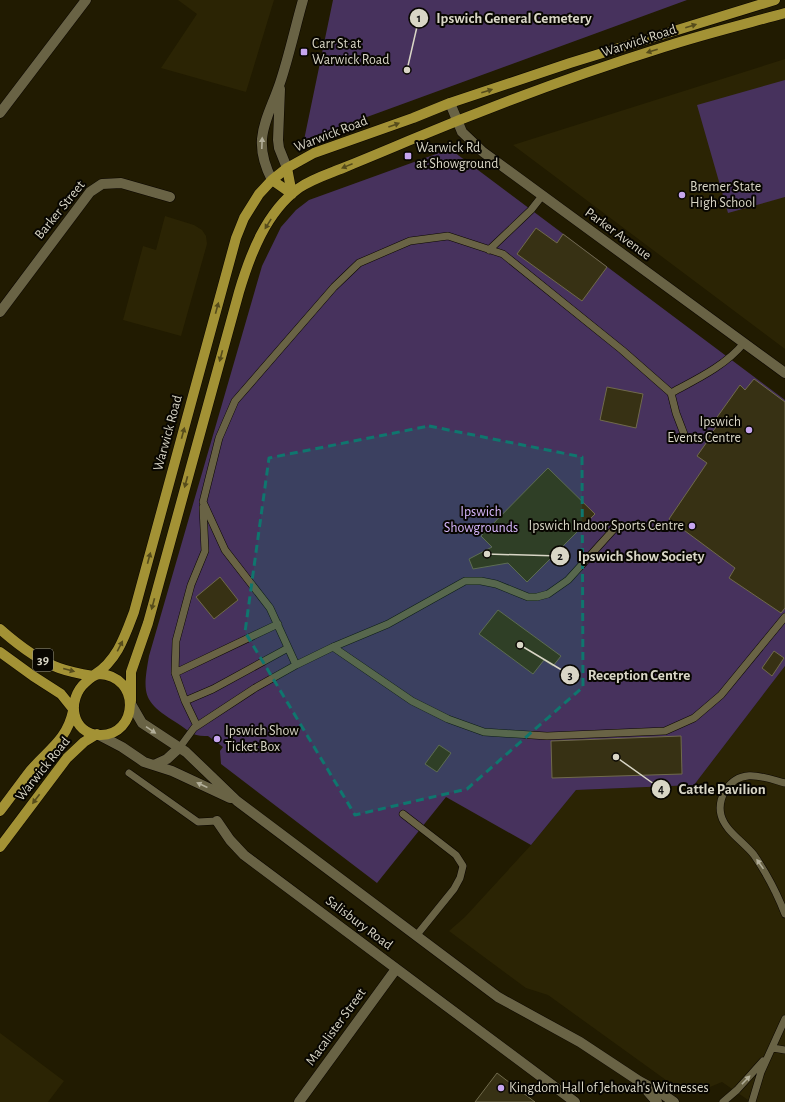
<svg xmlns="http://www.w3.org/2000/svg" width="785" height="1102" font-family="'Alegreya Sans',sans-serif">
<style>
.built{fill:#2b2404}
.green{fill:#47325d}
.building{fill:#373114;stroke:#706a4c}
.lines{fill:none;stroke-linecap:round;stroke-linejoin:round}
.service-casing{stroke:#0b0600;stroke-width:8}
.minor-casing{stroke:#0b0600;stroke-width:11}
.secondary-casing{stroke:#0b0600;stroke-width:11}
.primary-casing{stroke:#0b0600;stroke-width:11}
.service{stroke:#696345;stroke-width:7}
.minor{stroke:#696345;stroke-width:10}
.secondary{stroke:#696345;stroke-width:10}
.primary{stroke:#a39235;stroke-width:10}
.oneway{fill:#564c1b}
.oneway2{fill:#b2ae99}
.marked{fill:#0f766e;fill-opacity:0.2;stroke:#0f766e;stroke-width:3;stroke-dasharray:8 5;stroke-linejoin:round}
.poi-dot{fill:#c7a6ef;stroke:#080601;stroke-width:1.5}
.labels{text-anchor:middle;dominant-baseline:central;stroke-width:4;stroke-linejoin:round;paint-order:stroke}
.shield{fill:#080601;stroke:#9a988b;stroke-width:1}
.shield-label{font-size:13px;font-weight:bold;fill:#d9d6c6}
.street-label{font-size:14px;fill:#d9d6c6;stroke:#080601}
.poi-label{font-size:14px;fill:#d9d6c6;stroke:#080601;text-anchor:start}
.park-label{font-size:14px;fill:#d7b7fc;stroke:#080601}
.leader{fill:none;stroke:#d9d6c6;stroke-width:1.5}
.callout-dot{fill:#d9d6c6;stroke:#080601;stroke-width:1.5}
.mark-label{font-size:12px;text-anchor:middle;font-weight:bold;fill:#111}
.callout-label{font-size:15px;text-anchor:middle;font-weight:bold;fill:#d9d6c6;stroke:#080601;stroke-width:4;stroke-linejoin:round;paint-order:stroke}
</style>
<rect width="100%" height="100%" fill="#211b01"/>
<path class="built" d="M178,0h96l-28,92 -85,-24 36,-54z
M785,59v290l-272,-204z
M165,216l29,9 8,5 4,6 1,8 -26,92 -58,-16 20,-74 13,4z
M785,666v436h-34l-29,-20 -24,10h-10l-11,-4 -129,-93 -22,-7 -77,-57 16,-14 66,-72 45,-55 118,-5z
M0,1033l64,48 -16,21h-48z"/>
<path class="green" d="M333,0h354l-383,140z
M785,80v117l-57,16 -31,-108z
M450,149l335,251v266l-91,119 -118,5 -45,55 -85,-48 -69,86 -156,-119 -1,-13 3,-4 -15,-11c-16,1 -18,-5 -31,-13 -34,-21 -35,-28 -28,-67l113,-390 19,-39 15,-17 13,-10z"/>
<path class="building" d="M536,228l21,15 6,-9 44,33 -25,34 -65,-47z
M754,379l31,23v206l-4,5 -52,-35 6,-10 -66,-49 38,-56 -10,-7 12,-17 -1,-1 11,-15 -4,-3 25,-35 5,5z
M607,387l36,7 -7,34 -36,-8z
M548,468l47,46 -68,68 -19,-19 -35,6 -4,-10 23,-12 -11,-11z
M220,577l18,23 -24,19 -18,-22z
M498,610l63,46 -8,10 -9,-6 -11,14 -54,-40z
M774,651l10,7 -12,18 -10,-8z
M681,736l1,38 -130,4 -1,-37z
M439,745l12,8 -14,19 -12,-8z
M497,1073l38,29h-60z"/>
<g class="lines">
<defs>
<path id="service" d="M489,250l42,-40 11,-14
M684,434l-8,-21 -5,-20c26,-14 54,-27 73,-50
M278,624l-103,49 10,28 28,-12 75,-41
M333,647l79,54 36,18 36,13 63,4 118,-5 29,-13 27,-23 64,-78
M296,665l-26,-57 -45,-58 -22,-48 16,-64 16,-37 99,-114 25,-24 51,-22 38,-5 55,18 119,96 49,43
M175,673l1,-32 15,-56 14,-34 -2,-44
M185,701l12,25
M180,747l14,-19 61,-40 41,-23 37,-18 55,-23 77,-43h16l15,3 32,13h9l11,-3 20,-14 47,-52
M129,773l69,49 19,-1
M785,783c-22,-6 -45,-16 -60,8 -4,7 -6,16 -4,24 4,16 23,27 33,40 13,19 23,38 31,59
M403,814l53,41 7,11 -3,12 -6,11 -38,47
M773,1048l12,2
M723,1102l14,-12 26,-29
M752,1102l9,-30 24,-53"/>
<path id="minor" d="M450,103l12,29 21,20 302,221
M0,113l86,-113
M0,312l90,-120 12,-8 19,-1 49,14
M131,704l11,19 44,29 51,49 261,196 82,45 59,39 22,12 13,9
M99,735l23,12 22,15 28,9 58,27
M154,765l13,-6 13,-12
M217,821l13,19 14,15 331,247
M643,1086l14,16
M299,1102l97,-133"/>
<path id="secondary" d="M280,89l-2,51 1,8 8,20
M272,180c-21,-41 -5,-59 8,-97 9,-27 15,-55 23,-83"/>
<path id="primary" d="M287,168l5,26
M272,180l20,14
M0,629c17,15 38,31 59,39 11,4 22,6 34,8
M0,652l33,24 28,18 12,15
M99,674c43,2 39,62 1,61 -29,-1 -34,-36 -14,-53 4,-4 7,-7 13,-8z
M94,675c23,-14 31,-39 40,-63l102,-374 8,-20 15,-24 13,-14 15,-12 27,-15 99,-35 37,-15 120,-40 205,-63
M131,701v-29l17,-49 91,-331c11,-37 27,-80 60,-104 13,-9 29,-14 44,-20 22,-9 44,-18 65,-27 84,-35 170,-67 256,-94 40,-13 81,-23 121,-34
M0,811c10,-13 20,-27 30,-40 18,-21 37,-31 43,-60
M0,847l67,-89 17,-16 13,-8"/>
</defs>
<use href="#service" class="service-casing"/>
<use href="#minor" class="minor-casing"/>
<use href="#secondary" class="secondary-casing"/>
<use href="#primary" class="primary-casing"/>
<use href="#service" class="service"/>
<use href="#minor" class="minor"/>
<use href="#secondary" class="secondary"/>
<use href="#primary" class="primary"/>
</g>
<defs><path id="oneway-solid" d="M-6-.8H1V-3.2L6.5 0L1 3.2V.8H-6Z"/></defs>
<g class="oneway">
<use href="#oneway-solid" transform="translate(691 26) rotate(-17)"/>
<use href="#oneway-solid" transform="translate(652 51) rotate(162)"/>
<use href="#oneway-solid" transform="translate(487 91) rotate(-18)"/>
<use href="#oneway-solid" transform="translate(394 125) rotate(-20)"/>
<use href="#oneway-solid" transform="translate(347 166) rotate(158)"/>
<use href="#oneway-solid" transform="translate(268 224) rotate(122)"/>
<use href="#oneway-solid" transform="translate(217 308) rotate(-75)"/>
<use href="#oneway-solid" transform="translate(221 356) rotate(105)"/>
<use href="#oneway-solid" transform="translate(183 433) rotate(-75)"/>
<use href="#oneway-solid" transform="translate(186 482) rotate(105)"/>
<use href="#oneway-solid" transform="translate(149 558) rotate(-75)"/>
<use href="#oneway-solid" transform="translate(153 604) rotate(105)"/>
<use href="#oneway-solid" transform="translate(120 646) rotate(-63)"/>
<use href="#oneway-solid" transform="translate(69 670) rotate(15)"/>
<use href="#oneway-solid" transform="translate(36 799) rotate(127)"/>
</g>
<g class="oneway2">
<use href="#oneway-solid" transform="translate(262 143) rotate(-88)"/>
<use href="#oneway-solid" transform="translate(151 730) rotate(34)"/>
<use href="#oneway-solid" transform="translate(202 785) rotate(-155)"/>
<use href="#oneway-solid" transform="translate(760 864) rotate(-125)"/>
<use href="#oneway-solid" transform="translate(746 1080) rotate(-46)"/>
</g>
<path class="marked" d="M429,426l153,31 1,230 -116,102 -112,26 -110,-183 24,-174z"/>
<g class="poi-dot">
<rect x="300" y="48" width="8" height="8" rx="2"/>
<rect x="404" y="152" width="8" height="8" rx="2"/>
<circle cx="682" cy="195" r="4"/>
<circle cx="749" cy="430" r="4"/>
<circle cx="692" cy="526" r="4"/>
<circle cx="217" cy="739" r="4"/>
<circle cx="501" cy="1088" r="4"/>
</g>
<g class="labels">
<rect class="shield" x="33" y="649" width="20" height="22" rx="3"/>
<g class="shield-label">
<text x="43" y="660">39</text>
</g>
<g class="street-label">
<text transform="translate(639 41) rotate(-18)">Warwick Road</text>
<text transform="translate(331 134) rotate(-21)">Warwick Road</text>
<text transform="translate(60 210) rotate(-51)">Barker Street</text>
<text transform="translate(618 234) rotate(36)">Parker Avenue</text>
<text transform="translate(168 433) rotate(-75)">Warwick Road</text>
<text transform="translate(43 769) rotate(-51)">Warwick Road</text>
<text transform="translate(359 923) rotate(37)">Salisbury Road</text>
<text transform="translate(336 1027) rotate(-54)">Macalister Street</text>
</g>
<g class="poi-label">
<text x="312" y="44">Carr St at<tspan x="312" dy="16">Warwick Road</tspan></text>
<text x="416" y="148">Warwick Rd<tspan x="416" dy="16">at Showground</tspan></text>
<text x="690" y="187">Bremer State<tspan x="690" dy="16">High School</tspan></text>
<text x="741" y="422" text-anchor="end">Ipswich<tspan x="741" dy="16">Events Centre</tspan></text>
<text x="684" y="526" text-anchor="end">Ipswich Indoor Sports Centre</text>
<text x="225" y="731">Ipswich Show<tspan x="225" dy="16">Ticket Box</tspan></text>
<text x="509" y="1088">Kingdom Hall of Jehovah's Witnesses</text>
</g>
<g class="park-label">
<text x="481" y="512">Ipswich<tspan x="481" dy="16">Showgrounds</tspan></text>
</g>
</g>
<path class="leader" d="M407 70L419 18M487 554L560 556M520 645L570 675M616 757L661 789"/>
<g class="callout-dot">
<circle cx="407" cy="70" r="4"/>
<circle cx="487" cy="554" r="4"/>
<circle cx="520" cy="645" r="4"/>
<circle cx="616" cy="757" r="4"/>
<circle cx="419" cy="18" r="10"/>
<circle cx="560" cy="556" r="10"/>
<circle cx="570" cy="675" r="10"/>
<circle cx="661" cy="789" r="10"/>
</g>
<g class="mark-label">
<text x="419" y="22">1</text>
<text x="560" y="560">2</text>
<text x="570" y="679">3</text>
<text x="661" y="793">4</text>
</g>
<g class="callout-label">
<text x="514" y="23">Ipswich General Cemetery</text>
<text x="641" y="561">Ipswich Show Society</text>
<text x="639" y="680">Reception Centre</text>
<text x="722" y="794">Cattle Pavilion</text>
</g>
</svg>
